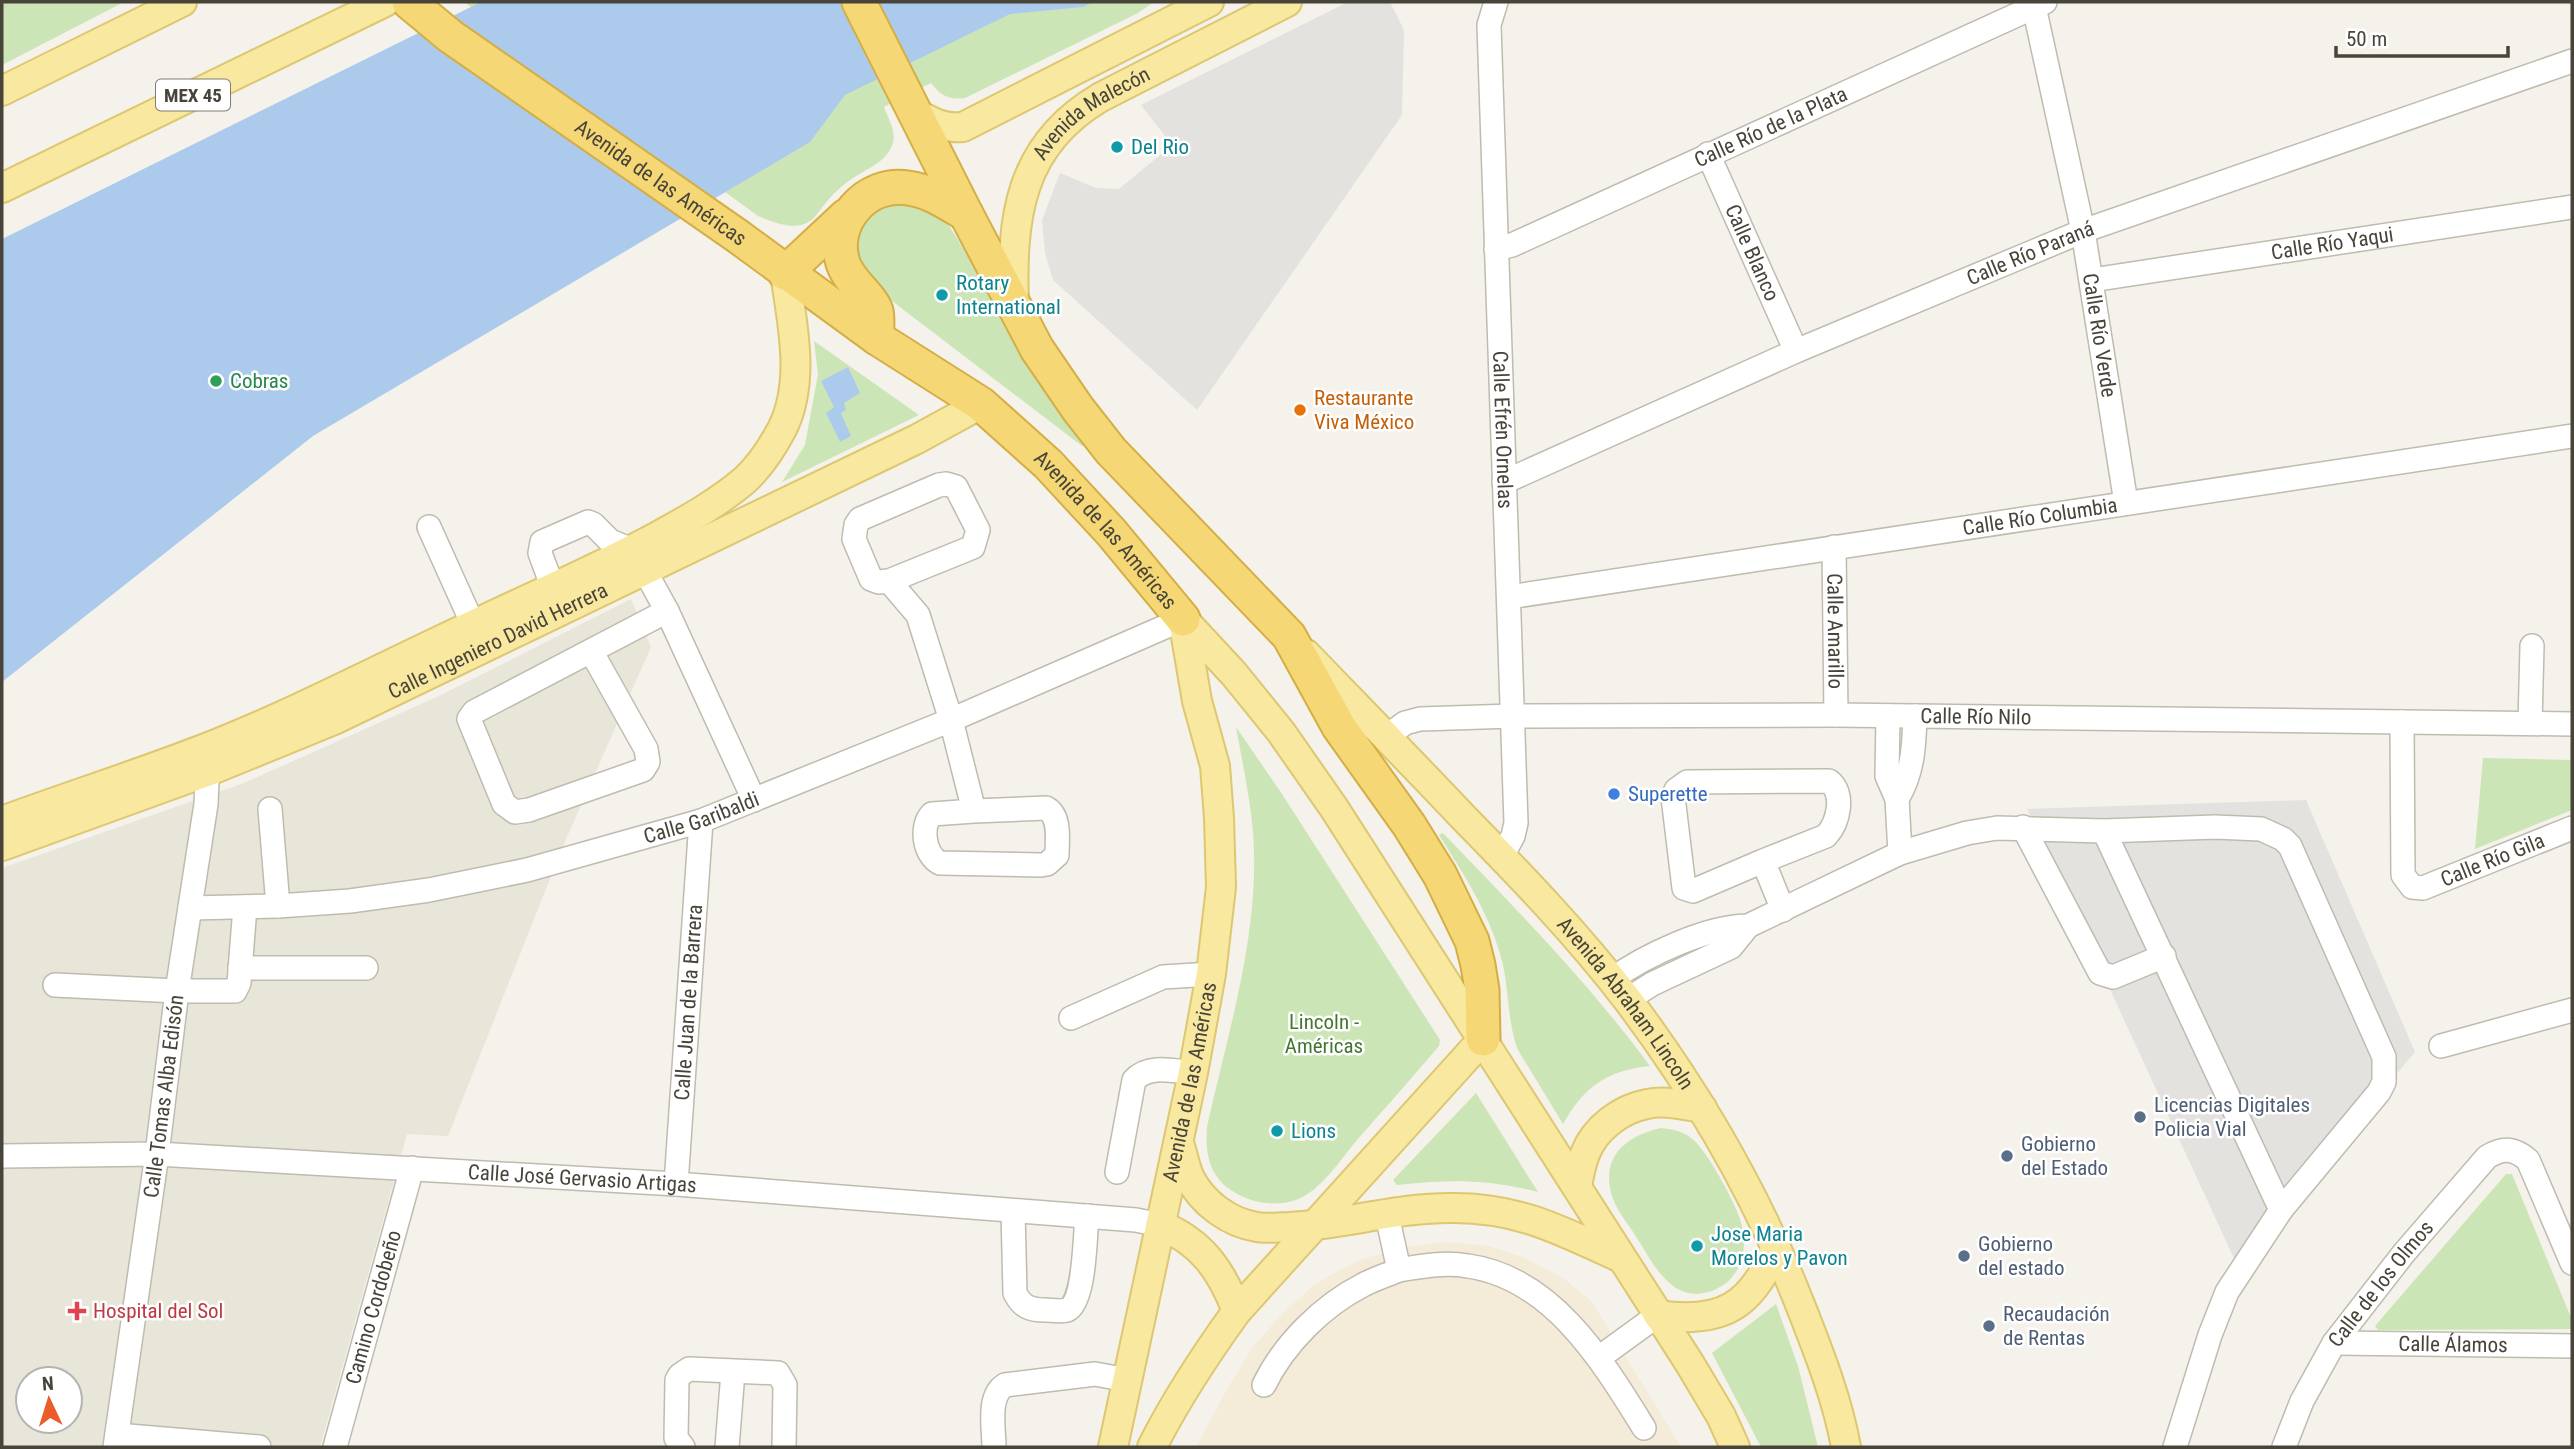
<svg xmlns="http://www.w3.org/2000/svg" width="2574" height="1449" font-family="'Roboto Condensed',sans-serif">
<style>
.residential{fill:#e8e5d9;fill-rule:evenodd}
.commercial{fill:#f4ebd8}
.green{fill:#cce5b6}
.parking{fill:#e3e2df}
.water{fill:#accbec}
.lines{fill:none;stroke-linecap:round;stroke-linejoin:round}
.minor-casing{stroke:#bfbbae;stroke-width:26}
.major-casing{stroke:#ddc770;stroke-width:32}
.highway-casing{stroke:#d4ae45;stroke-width:37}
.minor{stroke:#fff;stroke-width:23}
.major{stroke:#f8e8a0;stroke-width:28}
.highway{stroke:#f5d775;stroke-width:33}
.culture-dot{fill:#0f9aa8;stroke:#fff;stroke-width:2.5}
.leisure-dot{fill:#2e9e5b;stroke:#fff;stroke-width:2.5}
.food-dot{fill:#e8710a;stroke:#fff;stroke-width:2.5}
.shop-dot{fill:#3f7fe0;stroke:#fff;stroke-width:2.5}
.service-dot{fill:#5c6f8a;stroke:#fff;stroke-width:2.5}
.health-dot{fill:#e0444e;stroke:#fff;stroke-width:2.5}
.labels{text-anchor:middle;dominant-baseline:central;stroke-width:5;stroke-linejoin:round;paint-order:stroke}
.shield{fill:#fff;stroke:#7f7c74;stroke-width:2}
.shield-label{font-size:19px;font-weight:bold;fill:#484439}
.street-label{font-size:21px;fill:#484439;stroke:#fff}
.culture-label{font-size:21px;fill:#0d838f;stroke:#fff;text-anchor:start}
.leisure-label{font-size:21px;fill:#27864d;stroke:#fff;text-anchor:start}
.food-label{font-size:21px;fill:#c56008;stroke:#fff;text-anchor:start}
.shop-label{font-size:21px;fill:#366cbe;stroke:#fff;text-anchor:start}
.park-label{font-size:21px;fill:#43772f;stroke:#fff}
.service-label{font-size:21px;fill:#4e5e75;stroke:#fff;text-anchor:start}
.health-label{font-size:21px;fill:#be3a42;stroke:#fff;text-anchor:start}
</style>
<rect width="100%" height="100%" fill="#f4f2eb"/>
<path class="residential" d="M631,599l20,48 -88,199 -115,290 -41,-2 -87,313h-318v-579l242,-85 195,-87zM28,1379h42v42h-42z"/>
<path class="commercial" d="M1446,1242l42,4 35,11 40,21 29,24 89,145h-485l30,-56 26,-43 30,-34 33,-30 44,-24 47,-13z"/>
<path class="green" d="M2,2h122l-122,63z
M464,2h690l-16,11 -173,85c-16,2 -24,-2 -34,-15l-47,24c4,12 12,22 9,36 -6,19 -25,25 -40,35 -9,6 -18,14 -25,22 -9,10 -13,22 -27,25 -13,3 -31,-4 -43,-9z
M894,200l37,9 17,15 136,219 -2,3 -220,-168 -9,-43 6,-15z
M814,341l105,74 -137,67 23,-37 13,-71z
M1236,727l46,67 158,246 -1,6c-27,32 -55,63 -82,94 -17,20 -36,51 -61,60 -21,7 -44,3 -62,-8 -25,-15 -29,-39 -27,-65 21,-96 54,-196 46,-295 -3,-35 -11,-71 -17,-105z
M2483,758l89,2v50l-97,39z
M1443,833c72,75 145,149 207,233 -44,5 -65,20 -87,58l-45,-74c-10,-24 -9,-58 -15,-85 -11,-47 -38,-89 -64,-130z
M1476,1093l62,99c-50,-13 -89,-13 -141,-7l-4,-5z
M1661,1128c11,1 21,3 30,10 15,10 43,63 49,81 5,15 6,38 -3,51 -6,11 -17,19 -29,22 -38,11 -56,-31 -73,-57 -7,-11 -17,-23 -22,-36 -14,-40 11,-63 48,-71z
M2506,1174h6l60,146v9l-194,1 -3,-4z
M1776,1304l22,62 20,81h-57l-49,-94z"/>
<path class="parking" d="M1348,2h42l14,28 -2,85 -205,295 -144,-130 -8,-27 -3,-33 18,-47 36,15 23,1 53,-44 -31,-40z
M2306,800l109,252 -178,213 -210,-456z"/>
<path class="water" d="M481,2h612l-10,5 -73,7 -165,81 -35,47 -497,294 -311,246v-443z
M848,367l12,26 -16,10 2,7 -5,3 10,23 -11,6 -14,-29 8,-6 -13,-26z"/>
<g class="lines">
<defs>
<g id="minor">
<path id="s1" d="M1496,2l-7,23 27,798 -3,13 -11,20"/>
<path id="s2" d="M2033,2l50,229 43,272"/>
<path id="s3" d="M1708,154l88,197"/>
<path id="s4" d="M1496,249l16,-4 533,-243"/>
<path id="s5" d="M2092,280l480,-73"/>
<path id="s6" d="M1504,482l292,-131 287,-120 489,-170"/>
<path d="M429,527l51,113"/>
<path id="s7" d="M1834,547l2,168"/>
<path d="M889,581l84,-34 5,-17 -22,-43 -10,-3 -7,1 -79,34 -4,6 -2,14 17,40 8,3 10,-1 29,34 33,105 23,91 72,-3c15,8 11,32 11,47l-10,9 -6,1 -101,-2c-16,-8 -20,-37 -8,-49l42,-3"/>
<path d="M553,588l-13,-35 2,-11 46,-20 5,2 17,17 22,9 13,21 22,40 87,189"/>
<path id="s8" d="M1509,597l1063,-161"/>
<path d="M591,651l55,98 2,13 -5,8 -114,40 -14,2 -11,-8 -35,-85 5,-7 193,-101"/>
<path d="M1888,716l-1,60 10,23 3,54"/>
<path id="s9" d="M2402,722l1,153 9,12 11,1 149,-60"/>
<path d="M2530,723l2,-77"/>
<path id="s10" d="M1386,737l19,-14 15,-4 93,-3 323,-1 736,9"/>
<path d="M1897,799c16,-26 17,-53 18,-83"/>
<path d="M270,809l8,97"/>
<path d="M2023,827l77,146 13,4 51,-21"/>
<path d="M2104,831l177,379"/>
<path d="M1763,861l63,-25c13,-14 19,-43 3,-55l-142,1 -11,8 -3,7 11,91 9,3 70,-30 20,49"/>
<path id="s11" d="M190,908l88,-2 72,-5 79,-11 98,-20 174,-49 250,-101 232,-101"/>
<path d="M240,968h126"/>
<path d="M1611,980c33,-24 96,-54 137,-54l152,-73 67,-20 30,-5 107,3 111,-4 46,2 22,10 7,7 94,211v25l-5,10 -98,118 -54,82 -17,43 -35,112"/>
<path d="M55,985l122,6h58l4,-8 6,-76"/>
<path d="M1627,1000l25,-16 79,-37 17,-21"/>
<path d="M1071,1018l92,-41 48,-3"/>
<path d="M2441,1046l131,-36"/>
<path id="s12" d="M2,1156l155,-2 519,30 460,36 24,5"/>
<path d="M1117,1172l17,-92c15,-16 39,-9 59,-7"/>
<path id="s13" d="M676,1184l25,-363"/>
<path d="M1013,1212l2,81c7,14 15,17 30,17 6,0 16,2 22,0 18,-8 18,-75 20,-94"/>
<path d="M1399,1270c23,-4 46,-8 69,-4 85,12 135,96 176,162"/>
<path id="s14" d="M2334,1343l238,3"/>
<path d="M1600,1357l58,-42"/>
<path d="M1264,1385c20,-41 58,-79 99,-100 11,-6 24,-10 36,-15l-12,-55"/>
<path d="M117,1435l142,12"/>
<path id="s15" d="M115,1447l42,-293 20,-163 29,-187 2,-47"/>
<path id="s16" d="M335,1447l77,-279"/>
<path d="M683,1447l-7,-9 1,-58 3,-5 9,-6 89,4 7,12 -1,62"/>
<path d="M727,1447l6,-75"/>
<path d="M994,1447c0,-18 -7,-51 11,-62l90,-11 32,6"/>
<path id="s17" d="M2284,1447l18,-46 32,-58 70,-90 83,-96c16,-10 27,-9 41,3l44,103"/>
</g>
<g id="major">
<path d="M2,91l180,-89"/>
<path d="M915,113c17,9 28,16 48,14l246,-125"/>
<path d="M2,188l383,-186"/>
<path id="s18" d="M1014,305c-3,-88 5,-160 87,-208l186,-95"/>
<path d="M1183,619l51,55 47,58 53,76 356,556 31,52 14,31"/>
<path id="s19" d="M1306,654c53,55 106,109 158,164 57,58 114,117 163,181 71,94 131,198 174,308 18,46 36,91 45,140"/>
<path d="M2,821c68,-25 137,-47 204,-73 92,-36 180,-83 269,-124 60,-29 122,-55 181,-87 31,-17 62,-34 89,-57 14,-13 28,-34 37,-51 24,-48 10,-106 3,-156"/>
<path id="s20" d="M2,846l207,-75 125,-51 583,-281 64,-35"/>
<path d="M1179,1143c4,11 6,25 11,35 12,25 40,45 67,49 10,2 22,0 32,0 55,-2 109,-20 165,-19 66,0 108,23 167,50"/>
<path d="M1577,1186c2,-11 4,-22 8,-32 10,-26 36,-45 62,-50 18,-4 38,1 55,4"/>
<path d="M1160,1225c42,17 61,45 77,86"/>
<path d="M1658,1315c63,9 94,-8 118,-68"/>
<path id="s21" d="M1113,1447l80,-374 18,-99 10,-87 -2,-69 -4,-52 -18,-65 -14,-82"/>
<path d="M1152,1447c24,-48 54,-93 85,-136l246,-272"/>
</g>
<g id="highway">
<path id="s22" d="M409,2l41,34 286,199 141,103 104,66 67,60 63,68 72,87"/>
<path d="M859,2l107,212 71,135 41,60 33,42 178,185 50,91 70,98 31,50 32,66 6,24 4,25 1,49"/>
<path d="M785,273l61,-57"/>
<path d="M877,338c-1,-8 1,-20 -1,-27 -5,-15 -27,-29 -33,-48 -13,-40 23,-82 65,-75 22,3 39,15 58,26"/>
</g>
</defs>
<use href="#minor" class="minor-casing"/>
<use href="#major" class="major-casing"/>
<use href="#highway" class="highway-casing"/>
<use href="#minor" class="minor"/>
<use href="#major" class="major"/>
<use href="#highway" class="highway"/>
</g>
<g class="culture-dot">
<circle cx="1117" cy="147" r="7"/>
<circle cx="942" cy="295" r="7"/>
<circle cx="1277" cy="1131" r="7"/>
<circle cx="1697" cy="1246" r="7"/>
</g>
<circle class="leisure-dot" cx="216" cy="381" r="7"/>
<circle class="food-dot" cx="1300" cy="410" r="7"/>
<circle class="shop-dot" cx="1614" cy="794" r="7"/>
<g class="service-dot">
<circle cx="2140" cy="1117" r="7"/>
<circle cx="2007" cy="1156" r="7"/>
<circle cx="1964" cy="1256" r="7"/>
<circle cx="1989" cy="1326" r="7"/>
</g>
<path class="health-dot" d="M73.5 1300.5h7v7h7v7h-7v7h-7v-7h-7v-7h7z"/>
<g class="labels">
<rect class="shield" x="156" y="79.5" width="74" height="31" rx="5"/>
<g class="shield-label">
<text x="193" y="95">MEX 45</text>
</g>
<g class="street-label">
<text stroke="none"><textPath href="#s18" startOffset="222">Avenida Malecón</textPath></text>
<text stroke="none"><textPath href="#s4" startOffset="301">Calle Río de la Plata</textPath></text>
<text stroke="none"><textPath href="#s22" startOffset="310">Avenida de las Américas</textPath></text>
<text stroke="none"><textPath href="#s5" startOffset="243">Calle Río Yaqui</textPath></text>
<text stroke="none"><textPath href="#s3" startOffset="108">Calle Blanco</textPath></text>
<text stroke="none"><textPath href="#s6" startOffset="574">Calle Río Paraná</textPath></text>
<text stroke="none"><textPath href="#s2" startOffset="340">Calle Río Verde</textPath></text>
<text stroke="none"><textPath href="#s1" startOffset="429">Calle Efrén Ornelas</textPath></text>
<text stroke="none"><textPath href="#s8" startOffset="537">Calle Río Columbia</textPath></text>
<text stroke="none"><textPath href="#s22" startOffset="877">Avenida de las Américas</textPath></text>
<text stroke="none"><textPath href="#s7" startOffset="84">Calle Amarillo</textPath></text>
<text stroke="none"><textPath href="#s20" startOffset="537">Calle Ingeniero David Herrera</textPath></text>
<text stroke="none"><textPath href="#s10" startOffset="595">Calle Río Nilo</textPath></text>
<text stroke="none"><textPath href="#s11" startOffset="522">Calle Garibaldi</textPath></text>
<text stroke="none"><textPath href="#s9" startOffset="254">Calle Río Gila</textPath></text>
<text stroke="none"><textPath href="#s13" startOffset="182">Calle Juan de la Barrera</textPath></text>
<text stroke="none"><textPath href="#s19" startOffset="474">Avenida Abraham Lincoln</textPath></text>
<text stroke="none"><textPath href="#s21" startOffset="373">Avenida de las Américas</textPath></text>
<text stroke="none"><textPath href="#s15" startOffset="354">Calle Tomas Alba Edisón</textPath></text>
<text stroke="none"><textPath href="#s12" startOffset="581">Calle José Gervasio Artigas</textPath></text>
<text stroke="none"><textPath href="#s17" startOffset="191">Calle de los Olmos</textPath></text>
<text stroke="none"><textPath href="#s16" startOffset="145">Camino Cordobeño</textPath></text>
<text stroke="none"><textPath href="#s14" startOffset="119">Calle Álamos</textPath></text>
</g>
<g class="culture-label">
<text x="1131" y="147">Del Rio</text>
<text x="956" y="283">Rotary<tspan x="956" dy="24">International</tspan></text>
<text x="1291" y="1131">Lions</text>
<text x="1711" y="1234">Jose Maria<tspan x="1711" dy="24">Morelos y Pavon</tspan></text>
</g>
<g class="leisure-label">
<text x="230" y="381">Cobras</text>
</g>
<g class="food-label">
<text x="1314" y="398">Restaurante<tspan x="1314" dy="24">Viva México</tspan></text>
</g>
<g class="shop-label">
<text x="1628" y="794">Superette</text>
</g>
<g class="park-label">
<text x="1324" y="1022">Lincoln -<tspan x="1324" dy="24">Américas</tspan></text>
</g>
<g class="service-label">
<text x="2154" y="1105">Licencias Digitales<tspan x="2154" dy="24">Policia Vial</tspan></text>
<text x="2021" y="1144">Gobierno<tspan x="2021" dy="24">del Estado</tspan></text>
<text x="1978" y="1244">Gobierno<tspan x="1978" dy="24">del estado</tspan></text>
<text x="2003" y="1314">Recaudación<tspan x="2003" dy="24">de Rentas</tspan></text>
</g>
<g class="health-label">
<text x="93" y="1311">Hospital del Sol</text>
</g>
</g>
<rect width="2574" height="1449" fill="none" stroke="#484439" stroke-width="7"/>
<g transform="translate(49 1400) rotate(356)"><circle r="33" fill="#ffffff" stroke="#b6b4b0" stroke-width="2"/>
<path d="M0-5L12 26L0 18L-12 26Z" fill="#ec5b2a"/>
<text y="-10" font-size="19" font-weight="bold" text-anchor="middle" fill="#484439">N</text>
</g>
<path d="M2336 46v10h172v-10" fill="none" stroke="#484439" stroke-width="3.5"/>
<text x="2346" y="46" font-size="21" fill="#484439" stroke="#ffffff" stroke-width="5" paint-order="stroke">50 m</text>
</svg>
